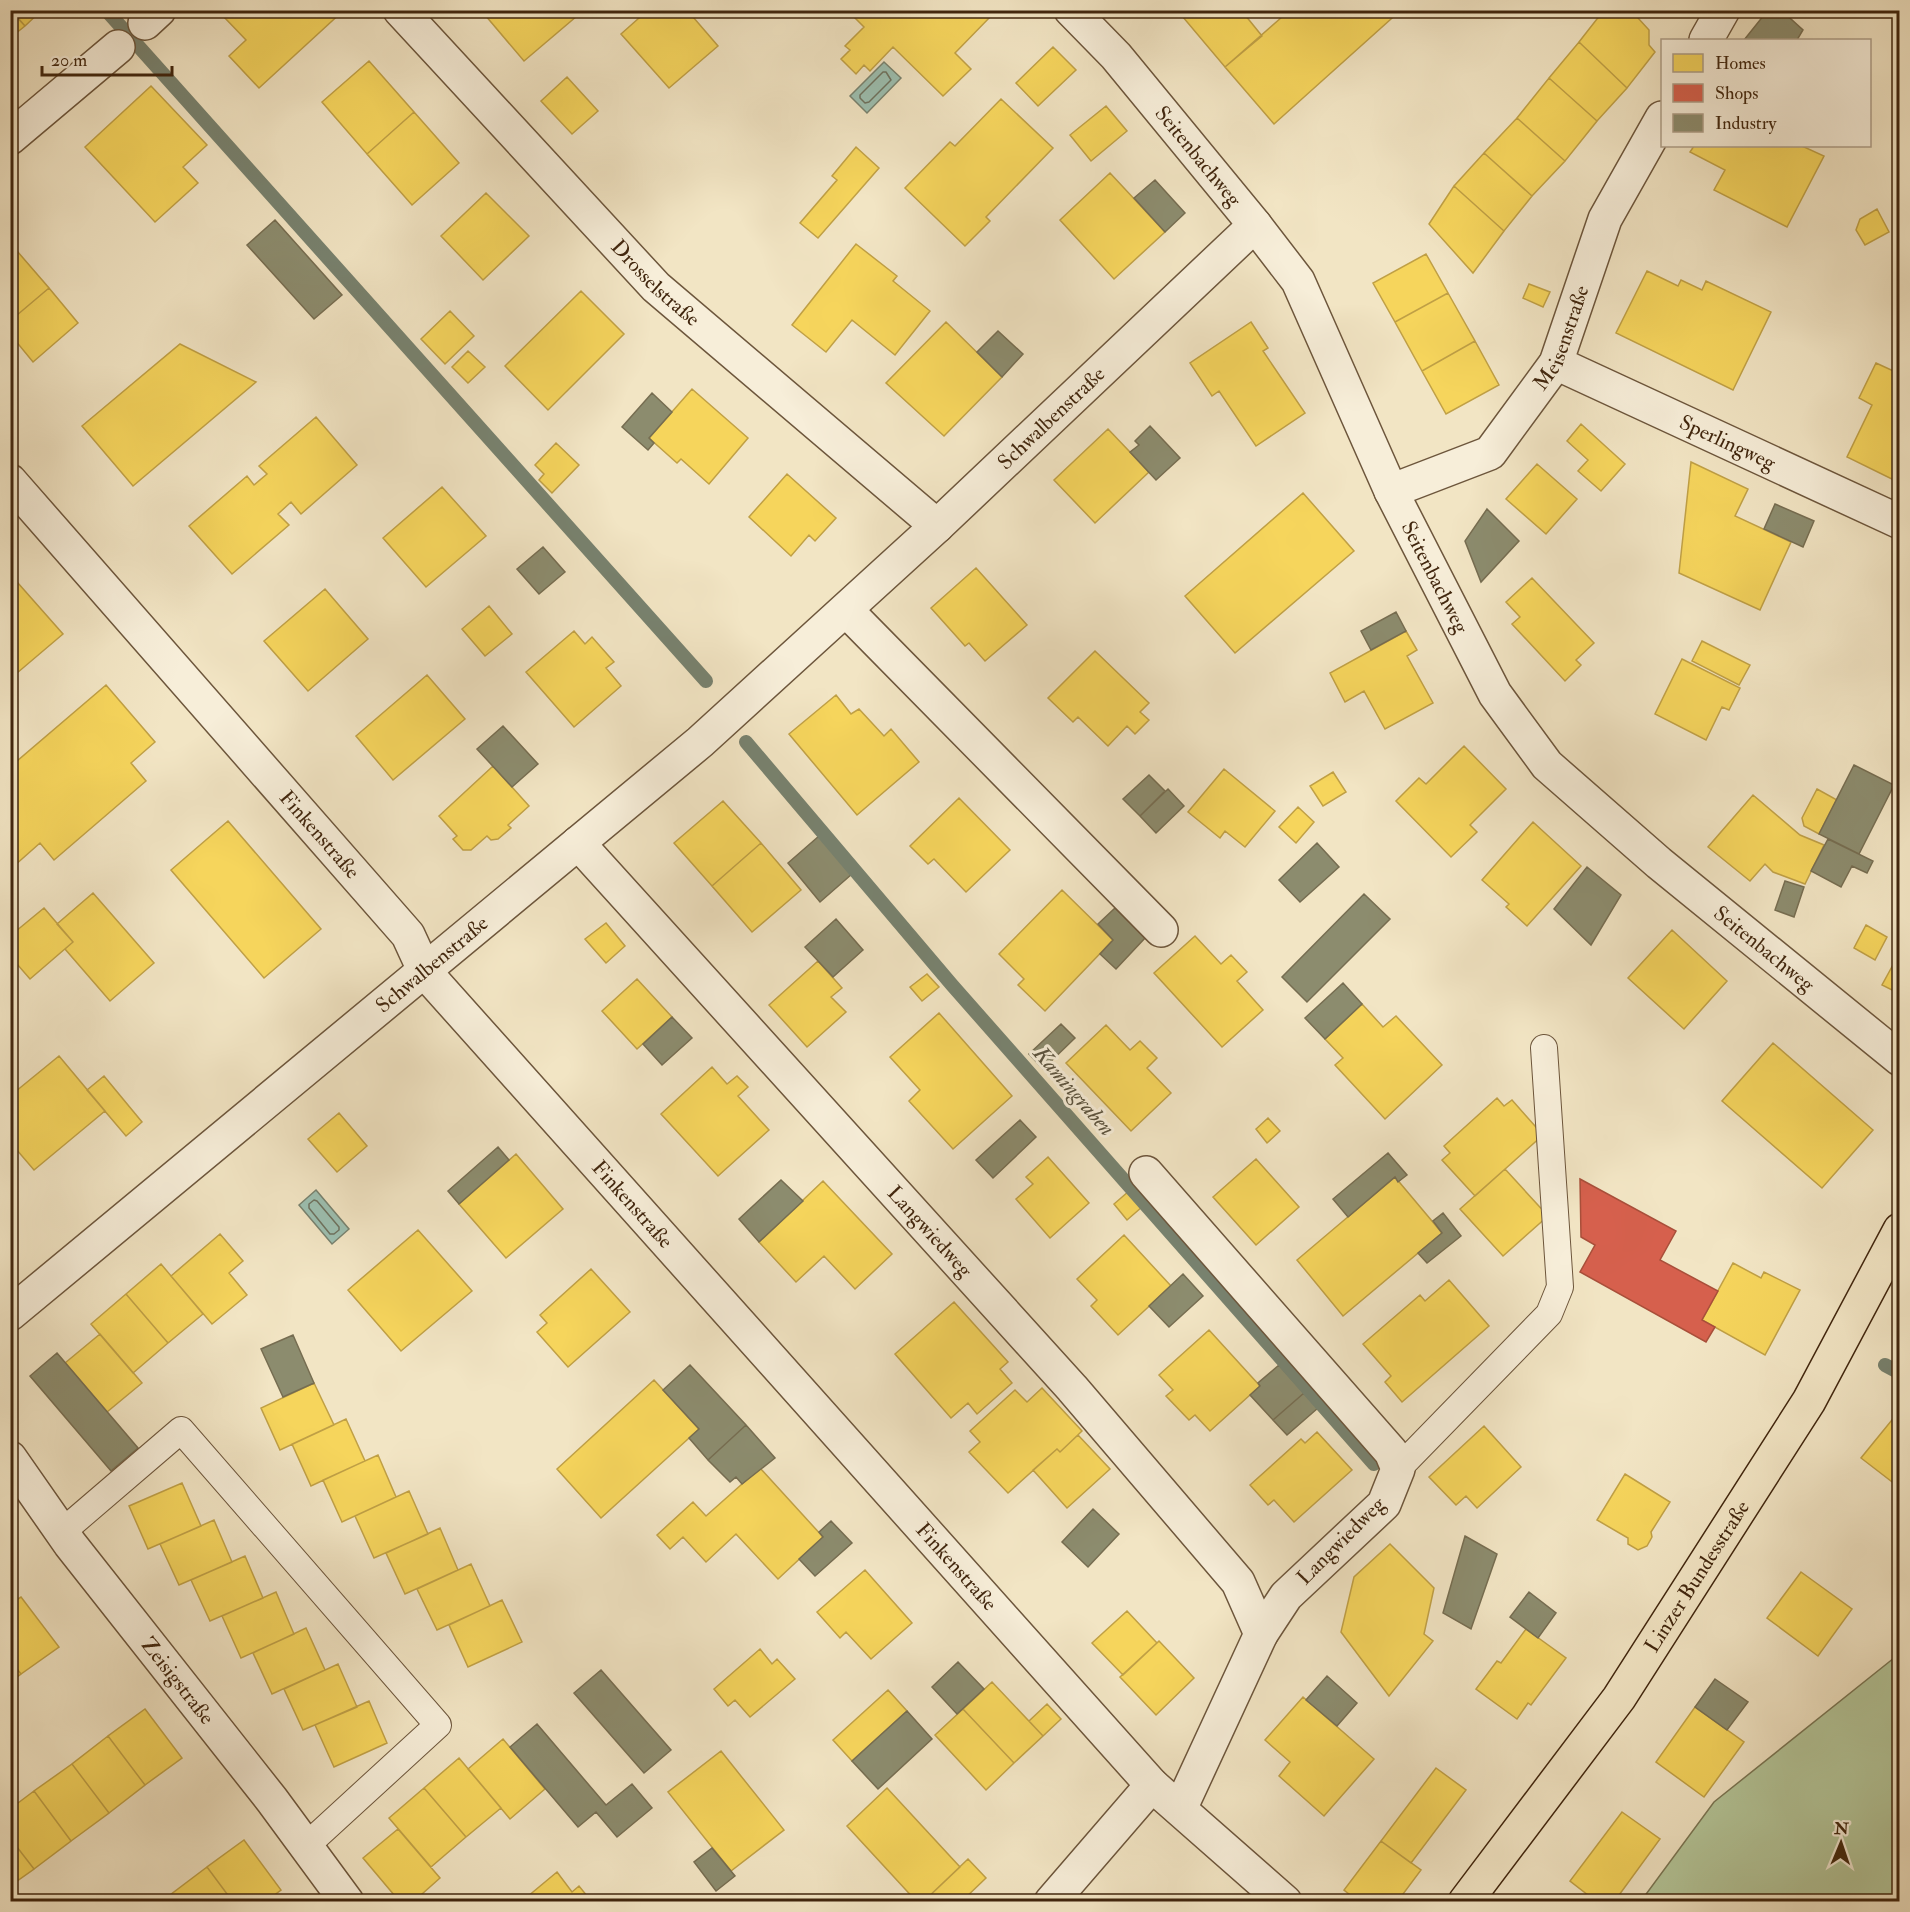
<svg xmlns="http://www.w3.org/2000/svg" width="1910" height="1912" font-family="'IM FELL Double Pica',serif">
<style>
.green{fill:#b4c699;stroke:#7a7654;stroke-width:1.5}
.water{fill:#9cbfb0;stroke:#78826f;stroke-width:1.5}
.homes{fill:#f6d55c;stroke:#c0a045;stroke-width:1.5}
.shops{fill:#d6604d;stroke:#a94f3a;stroke-width:1.5}
.industry{fill:#8c8c6e;stroke:#766d51;stroke-width:1.5}
.lines{fill:none;stroke-linecap:round;stroke-linejoin:round}
.shore{stroke:#6e725f;stroke-width:1.5}
.stream{stroke:#78826f;stroke-width:14}
.service-casing{stroke:#6d563c;stroke-width:28}
.minor-casing{stroke:#6d563c;stroke-width:36}
.primary-casing{stroke:#41260e;stroke-width:36}
.service{stroke:#f7eed9;stroke-width:26}
.minor{stroke:#f7eed9;stroke-width:33}
.primary{stroke:#f2e5c4;stroke-width:33}
.labels{text-anchor:middle;dominant-baseline:central;stroke-width:6;stroke-linejoin:round;paint-order:stroke}
.street-label{font-size:21px;fill:#41260e;stroke:#f7eed9}
.water-label{font-size:22px;font-style:italic;fill:#5c543f;stroke:#f7eed9}
</style>
<rect width="100%" height="100%" fill="#f2e5c4"/>
<filter id="stains"><feTurbulence type="fractalNoise" baseFrequency=".00333" numOctaves="4"/><feColorMatrix values="0 0 0 0 .2 0 0 0 0 .09 0 0 0 0 .02 0 0 0 .5 -.17"/></filter>
<radialGradient id="worn" r=".72"><stop offset=".6" stop-color="#630" stop-opacity="0"/><stop offset="1" stop-color="#630" stop-opacity=".3"/></radialGradient>
<path class="green" d="M1899,1654v247h-258l73,-99z"/>
<path class="water" d="M884,62l17,16 -34,35 -17,-17z
M316,1190l33,39 -17,15 -33,-39z"/>
<path class="homes" d="M10,10l15,16 -15,12z
M11,10h31l-17,16z
M232,10h112l-85,78 -30,-32 17,-16 -22,-23z
M490,10h94l-60,51 -39,-46z
M648,10h39l31,36 -49,42 -48,-54z
M863,10h127l3,4 -38,39 16,16 -28,27 -50,-49 -23,24 -6,-6 -8,9 -15,-15 9,-9 -5,-4 19,-19 -9,-9z
M1177,10h64l21,26 -37,31z
M1290,10h111l-127,114 -49,-57z
M1604,10l39,2 -5,6 11,12v15l6,7 -28,36 -48,-46z
M1579,42l48,46 -30,33 -48,-43z
M1053,47l23,23 -38,36 -22,-23z
M369,61l45,51 -47,42 -45,-52z
M567,77l31,34 -26,23 -31,-33z
M1549,78l48,43 -32,40 -48,-43z
M151,86l56,59 -24,22 15,16 -43,39 -70,-75z
M1001,99l52,49 -67,69 4,4 -25,25 -60,-58 45,-46 5,4z
M1106,106l21,25 -36,30 -21,-26z
M414,112l45,51 -47,42 -45,-51z
M1517,118l48,43 -33,35 -48,-43z
M1694,146h108l22,10 -37,71 -73,-37 11,-20 -35,-18z
M856,147l23,21 -61,70 -18,-15 37,-43 -5,-4z
M1484,153l48,43 -28,35 -50,-45z
M1110,173l55,59 -51,47 -54,-59z
M1454,186l50,45 -31,42 -44,-49z
M486,193l43,43 -46,44 -42,-44z
M1877,209l12,23 -24,13 -9,-15 4,-11z
M11,244l38,44 -39,33v-76z
M856,244l41,32 -4,5 37,30 -35,44 -43,-35 -26,32 -34,-27z
M1426,254l22,39 -53,29 -22,-39z
M1647,271l31,15 3,-6 21,10 4,-9 65,31 -38,78 -117,-57z
M1529,284l21,8 -7,15 -20,-9z
M49,288l29,35 -45,39 -23,-28v-13z
M581,291l43,43 -76,76 -43,-44z
M1448,293l27,48 -53,30 -27,-49z
M450,311l24,25 -29,28 -24,-25z
M946,322l56,55 -58,59 -58,-53z
M1251,322l17,26 -5,3 42,62 -49,33 -37,-55 -7,5 -22,-33z
M1475,341l24,44 -53,29 -24,-43z
M180,344l76,38 -123,104 -51,-60z
M468,351l17,16 -17,16 -16,-16z
M1876,363l24,11v109l-53,-26 25,-52 -13,-7z
M692,389l56,49 -39,46 -28,-25 -4,4 -28,-25z
M316,417l41,48 -56,49 -10,-12 -13,12 11,11 -57,49 -43,-48 58,-50 7,9 13,-11 -8,-8z
M1581,424l44,40 -24,27 -23,-20 10,-11 -21,-19z
M1108,429l41,43 -54,51 -41,-43z
M556,443l23,22 -27,28 -13,-13 5,-6 -9,-9z
M1691,462l57,27 -13,27 56,26 -31,68 -81,-37z
M1537,464l40,35 -31,35 -40,-35z
M787,474l49,44 -21,23 -6,-6 -18,21 -42,-39z
M442,487l44,49 -60,51 -43,-49z
M1303,493l51,58 -119,102 -50,-57z
M976,568l51,57 -42,36 -16,-18 -4,3 -34,-38z
M10,574l53,60 -53,45z
M1532,578l62,65 -18,17 5,5 -16,16 -53,-57 8,-7 -14,-15z
M325,589l43,50 -60,52 -44,-50z
M489,606l23,28 -27,22 -23,-27z
M574,631l11,13 7,-7 22,25 -8,6 15,18 -47,41 -48,-55z
M1406,631l11,19 -10,6 26,47 -48,26 -21,-38 -19,11 -15,-29z
M1702,641l48,24 -11,20 -47,-24z
M1095,651l54,52 -9,9 9,8 -14,14 -8,-8 -19,20 -30,-29 -5,5 -25,-24z
M1682,659l58,29 -11,22 -7,-3 -16,33 -51,-26z
M427,675l38,44 -72,61 -37,-44z
M106,685l49,57 -24,21 15,18 -92,79 -14,-17 -26,23 -4,-4v-95z
M836,695l15,19 8,-5 25,27 7,-7 28,33 -62,53 -68,-81z
M1464,746l42,43 -36,36 7,7 -26,25 -55,-56 23,-23 7,6z
M493,766l36,40 -21,19 3,3 -13,11 -7,1 -4,-4 -16,14h-8l-10,-11 4,-3 -18,-20z
M1224,769l51,42 -30,36 -20,-16 -5,7 -32,-26z
M1333,772l13,20 -23,14 -13,-20z
M1817,789l20,11 -18,34 -15,-8 -2,-8z
M1753,795l47,40 24,10 -19,39 -32,-12 -8,-8 -15,17 -42,-34z
M959,798l51,52 -44,42 -32,-33 -6,5 -18,-18z
M723,801l38,42 -49,43 -38,-43z
M1298,807l16,15 -18,21 -17,-16z
M228,821l93,108 -57,49 -93,-108z
M1533,822l48,44 -54,60 -21,-19 3,-3 -27,-24z
M761,843l40,47 -49,42 -40,-46z
M1062,890l51,50 -68,71 -27,-26 6,-6 -25,-25z
M93,893l61,70 -44,38 -45,-52 8,-7 -16,-18z
M44,908l29,34 -43,37 -20,-23v-20z
M606,923l19,23 -19,17 -21,-24z
M1866,925l21,12 -12,23 -21,-12z
M1672,930l55,51 -43,48 -56,-51z
M1195,936l26,28 10,-9 16,17 -10,9 26,29 -41,37 -68,-74z
M1900,952v42l-18,-9z
M818,961l24,27 -11,9 15,15 -39,35 -38,-42z
M927,974l12,13 -17,14 -12,-14z
M637,979l35,38 -35,32 -35,-38z
M1362,1004l21,23 13,-11 46,49 -57,54 -50,-54 8,-7 -18,-19z
M939,1013l73,83 -59,53 -44,-48 11,-11 -30,-33z
M1106,1025l24,25 10,-9 17,17 -10,10 24,25 -40,38 -65,-68z
M1773,1043l100,87 -51,58 -100,-87z
M59,1056l46,55 -71,59 -24,-28v-12l5,-3 -5,-5v-26z
M712,1067l15,17 10,-8 11,11 -10,9 31,34 -51,46 -57,-62z
M104,1076l38,46 -16,14 -39,-46z
M1497,1098l7,8 8,-6 31,35 -68,61 -33,-36 8,-7 -6,-7z
M339,1113l28,33 -30,26 -29,-33z
M1268,1118l12,13 -13,12 -11,-14z
M516,1154l47,55 -57,49 -47,-54z
M1048,1157l41,46 -39,35 -34,-39 17,-15 -7,-7z
M1256,1159l43,48 -43,38 -43,-48z
M1505,1169l43,47 -45,40 -43,-47z
M1395,1177l47,56 -99,83 -46,-56z
M823,1181l69,73 -37,35 -31,-33 -28,26 -37,-40z
M1129,1191l13,16 -15,13 -13,-16z
M418,1230l54,61 -71,60 -53,-61z
M220,1234l23,27 -14,12 18,22 -35,29 -41,-48z
M1124,1235l47,51 -53,49 -27,-29 6,-6 -20,-21z
M1733,1263l28,15 3,-6 36,18 -35,65 -63,-35z
M161,1264l42,50 -35,29 -42,-49z
M591,1269l39,43 -62,55 -31,-35 10,-9 -7,-8z
M1449,1280l40,46 -87,76 -17,-20 6,-6 -28,-32 57,-49 5,6z
M126,1294l42,49 -35,30 -42,-49z
M954,1302l54,60 -8,7 12,14 -35,31 -9,-11 -17,15 -56,-64z
M1209,1330l51,56 -50,45 -15,-16 -6,5 -23,-24 7,-6 -14,-15z
M100,1334l42,49 -35,29 -42,-49z
M654,1380l45,49 -98,89 -44,-49z
M314,1383l20,42 -54,25 -19,-42z
M1042,1388l40,43 -22,21 -3,-3 -49,44 -39,-41 11,-10 -10,-11 45,-41 12,12z
M1900,1410v78l-39,-30z
M346,1419l19,42 -54,25 -19,-42z
M1484,1426l37,41 -44,41 -11,-12 -10,9 -27,-28z
M1317,1432l35,38 -58,52 -20,-22 -6,5 -18,-20 51,-46 4,4z
M1078,1435l32,34 -43,39 -34,-38 24,-21 3,3z
M378,1455l18,42 -54,25 -19,-42z
M760,1468l63,69 -45,42 -42,-45 -30,28 -23,-25 -13,12 -13,-14 36,-33 13,14z
M1625,1474l45,28 -19,30 1,5 -5,9 -9,4 -10,-6v-6l-31,-18z
M182,1483l19,43 -53,23 -19,-43z
M409,1491l19,43 -54,24 -19,-42z
M214,1520l18,42 -53,23 -19,-41z
M440,1528l18,42 -53,24 -19,-41z
M1390,1544l44,44 -10,46 9,7 -44,55 -48,-64 13,-55z
M245,1556l18,42 -53,23 -19,-41z
M471,1564l19,42 -53,24 -20,-41z
M865,1570l47,53 -41,36 -25,-27 -6,6 -23,-26z
M1801,1572l51,37 -34,47 -51,-38z
M276,1592l18,42 -53,24 -19,-42z
M21,1597l38,50 -38,27 -11,-14v-56z
M502,1600l20,42 -54,25 -19,-42z
M1127,1611l30,32 -34,32 -31,-32z
M306,1628l19,42 -53,24 -19,-41z
M1526,1629l40,29 -35,47 -3,-2 -11,16 -41,-30 21,-28 4,2z
M1159,1641l35,37 -38,37 -36,-38z
M760,1649l12,15 5,-5 18,20 -45,38 -15,-17 -7,6 -14,-17z
M10,1660l11,14 -11,8z
M338,1664l19,43 -54,23 -19,-41z
M992,1682l51,54 -29,27 -51,-54z
M888,1690l19,21 -55,50 -19,-21z
M1303,1697l71,62 -50,57 -45,-40 11,-14 -25,-22z
M369,1701l18,42 -53,24 -19,-42z
M1047,1704l14,15 -18,17 -14,-15z
M1695,1707l49,35 -40,55 -48,-35z
M145,1709l37,49 -37,27 -37,-49z
M963,1709l51,54 -28,27 -51,-55z
M108,1736l37,49 -36,28 -37,-49z
M503,1739l42,50 -35,30 -42,-50z
M721,1751l63,79 -53,41 -63,-79z
M459,1758l42,50 -35,29 -42,-49z
M72,1764l37,49 -38,28 -37,-50z
M1436,1768l30,22 -55,73 -30,-22z
M424,1788l42,49 -35,30 -42,-49z
M887,1788l73,79 -37,35h-6l-70,-76z
M34,1791l37,50 -37,28 -24,-31v-29z
M1622,1812l38,27 -46,63h-17l-27,-21z
M398,1829l42,49 -27,24h-13l-37,-44z
M10,1838l24,31 -24,17z
M244,1840l37,50 -16,12h-32l-26,-35z
M1381,1841l40,29 -18,24 8,5 -2,3h-50l-15,-12z
M968,1859l18,19 -25,24h-38z
M207,1867l26,35h-59l-4,-7z
M557,1872l15,20 7,-6 13,16h-71z"/>
<path class="shops" d="M1580,1179l96,52 -16,29 58,31 -16,29 13,7 -9,15 -126,-70 15,-27 -14,-8z"/>
<path class="industry" d="M1768,10h13l22,20 -6,10h-53z
M1155,180l30,33 -20,19 -31,-34z
M275,220l67,75 -28,24 -67,-74z
M998,331l25,23 -21,23 -25,-25z
M652,393l20,19 -23,26 5,5 -6,7 -26,-23z
M1150,426l30,32 -24,22 -26,-28 9,-7 -4,-4z
M1775,504l39,17 -11,26 -39,-18z
M1487,509l32,32 -38,41 -16,-41z
M543,547l22,25 -26,22 -22,-25z
M1396,612l10,19 -35,19 -10,-19z
M503,726l35,38 -26,23 -35,-38z
M1854,765l40,20 -35,69 -40,-20z
M1149,775l16,16 -25,25 -17,-17z
M1168,789l16,17 -28,27 -16,-17z
M819,836l33,38 -32,28 -32,-39z
M1828,839l45,22 -6,12 -15,-7 -11,21 -30,-16z
M1317,843l22,24 -39,35 -21,-22z
M1587,867l34,28 -30,50 -37,-36z
M1785,881l19,6 -10,30 -19,-7z
M1364,894l26,25 -83,83 -25,-25z
M1115,908l31,29 -30,32 -16,-15 13,-14 -15,-16z
M836,919l27,31 -30,27 -28,-30z
M1343,983l19,21 -37,35 -20,-21z
M672,1017l20,21 -30,27 -19,-21z
M1061,1024l14,14 -32,31 -14,-15z
M1020,1120l16,17 -43,41 -17,-18z
M498,1147l11,13 -50,44 -11,-13z
M1388,1153l19,22 -9,7 -3,-5 -47,40 -15,-18z
M781,1180l22,21 -44,41 -20,-23z
M1443,1213l18,23 -34,27 -9,-10 24,-20 -9,-12z
M1183,1274l20,22 -34,31 -20,-21z
M293,1335l21,48 -31,14 -22,-48z
M57,1353l81,95 -27,23 -81,-95z
M690,1365l56,60 -38,35 -19,-22 10,-9 -36,-39z
M1279,1365l25,28 -31,27 -23,-25 10,-9 -2,-3z
M1304,1393l14,15 -31,27 -14,-15z
M746,1425l29,33 -33,26 -6,-7 -6,5 -22,-22z
M1093,1509l26,25 -31,33 -26,-25z
M831,1521l21,22 -37,33 -16,-17 24,-22 -4,-5z
M1465,1536l32,18 -26,75 -28,-16z
M1529,1592l27,21 -18,25 -28,-21z
M958,1662l26,27 -27,25 -25,-27z
M601,1670l70,80 -27,23 -70,-80z
M1327,1676l30,27 -20,23 -31,-26z
M1715,1679l33,23 -21,28 -32,-23z
M907,1711l25,28 -54,50 -26,-28z
M537,1724l69,81 26,-21 20,24 -35,29 -21,-25 -18,15 -68,-80z
M712,1848l23,28 -19,15 -22,-29z"/>
<g class="lines">
<path class="shore" d="M883,72h3l5,8 -22,22 -4,1 -5,-5v-3z
M314,1200l3,1 22,26v3l-5,4h-4l-21,-26v-4z"/>
<path class="stream" d="M106,10l600,671
M746,742l206,243 422,479
M1885,1365l15,8"/>
<defs>
<path id="service" d="M1398,1469l151,-155 11,-27 -16,-239
M62,1532l119,-102 257,295 -132,121"/>
<g id="minor">
<path id="s1" d="M400,10l256,277 281,239"/>
<path id="s2" d="M1071,10l45,46 139,169 43,56 93,210 104,203 52,71 112,98 241,196"/>
<path d="M145,23l14,-13"/>
<path d="M1706,40l17,-30"/>
<path d="M10,138l108,-91"/>
<path id="s3" d="M1556,363l344,159"/>
<path id="s4" d="M10,481l398,454 17,37 727,813 133,117"/>
<path id="s5" d="M1391,491l99,-38 66,-90 49,-144 57,-101"/>
<path d="M846,610l315,320"/>
<path id="s6" d="M578,843l494,545 166,194 23,52 -81,175"/>
<path d="M1146,1173l245,279 7,17 -14,35 -98,92 -25,38"/>
<path id="s7" d="M10,1314l690,-572 237,-216 318,-301"/>
<path id="s8" d="M10,1458l60,86 202,256 75,102"/>
<path d="M1051,1902l101,-117"/>
</g>
<g id="primary">
<path id="s9" d="M1465,1902l154,-204 190,-297 91,-171"/>
</g>
</defs>
<use href="#service" class="service-casing"/>
<use href="#minor" class="minor-casing"/>
<use href="#primary" class="primary-casing"/>
<use href="#service" class="service"/>
<use href="#minor" class="minor"/>
<use href="#primary" class="primary"/>
</g>
<g class="labels">
<g class="street-label">
<text stroke="none"><textPath href="#s2" startOffset="194">Seitenbachweg</textPath></text>
<text stroke="none"><textPath href="#s1" startOffset="374">Drosselstraße</textPath></text>
<text stroke="none"><textPath href="#s5" startOffset="243">Meisenstraße</textPath></text>
<text stroke="none"><textPath href="#s7" startOffset="1374">Schwalbenstraße</textPath></text>
<text stroke="none"><textPath href="#s3" startOffset="189">Sperlingweg</textPath></text>
<text stroke="none"><textPath href="#s2" startOffset="680">Seitenbachweg</textPath></text>
<text stroke="none"><textPath href="#s4" startOffset="470">Finkenstraße</textPath></text>
<text stroke="none"><textPath href="#s2" startOffset="1184">Seitenbachweg</textPath></text>
<text stroke="none"><textPath href="#s7" startOffset="548">Schwalbenstraße</textPath></text>
<text stroke="none"><textPath href="#s4" startOffset="956">Finkenstraße</textPath></text>
<text stroke="none"><textPath href="#s6" startOffset="524">Langwiedweg</textPath></text>
<text transform="translate(1341 1541) rotate(-45)">Langwiedweg</text>
<text stroke="none"><textPath href="#s4" startOffset="1442">Finkenstraße</textPath></text>
<text stroke="none"><textPath href="#s9" startOffset="400">Linzer Bundesstraße</textPath></text>
<text stroke="none"><textPath href="#s8" startOffset="279">Zeisigstraße</textPath></text>
</g>
<g class="water-label">
<text transform="translate(1074 1091) rotate(49)">Kamingraben</text>
</g>
</g>
<rect width="1910" height="1912" fill="none" stroke="#f2e5c4" stroke-width="36"/>
<rect x="12" y="12" width="1886" height="1888" fill="none" stroke="#41260e" stroke-width="3"/>
<rect x="18" y="18" width="1874" height="1876" fill="none" stroke="#41260e" stroke-width="1.5"/>
<rect x="1661" y="39" width="210" height="108" fill="#f7eed9" stroke="#ae9e88" stroke-width="1.5"/>
<rect x="1673" y="54" width="30" height="18" fill="#f6d55c" stroke="#ae9e88" stroke-width="1.5"/>
<text x="1715" y="69" font-size="18" fill="#41260e">Homes</text>
<rect x="1673" y="84" width="30" height="18" fill="#d6604d" stroke="#ae9e88" stroke-width="1.5"/>
<text x="1715" y="99" font-size="18" fill="#41260e">Shops</text>
<rect x="1673" y="114" width="30" height="18" fill="#8c8c6e" stroke="#ae9e88" stroke-width="1.5"/>
<text x="1715" y="129" font-size="18" fill="#41260e">Industry</text>
<g transform="translate(1841 1843) rotate(2)" stroke="#f7eed9" stroke-width="4.5" paint-order="stroke">
<path d="M0-4.5L10 22L0 15L-10 22Z" fill="#41260e"/>
<text y="-9" font-size="16" font-weight="bold" text-anchor="middle" fill="#41260e">N</text>
</g>
<path d="M42 66v9h130v-9" fill="none" stroke="#41260e" stroke-width="3"/>
<text x="51" y="66" font-size="18" fill="#41260e" stroke="#f7eed9" stroke-width="4.5" paint-order="stroke">20 m</text>
<rect width="100%" height="100%" filter="url(#stains)"/>
<rect width="100%" height="100%" fill="url(#worn)"/>
</svg>
